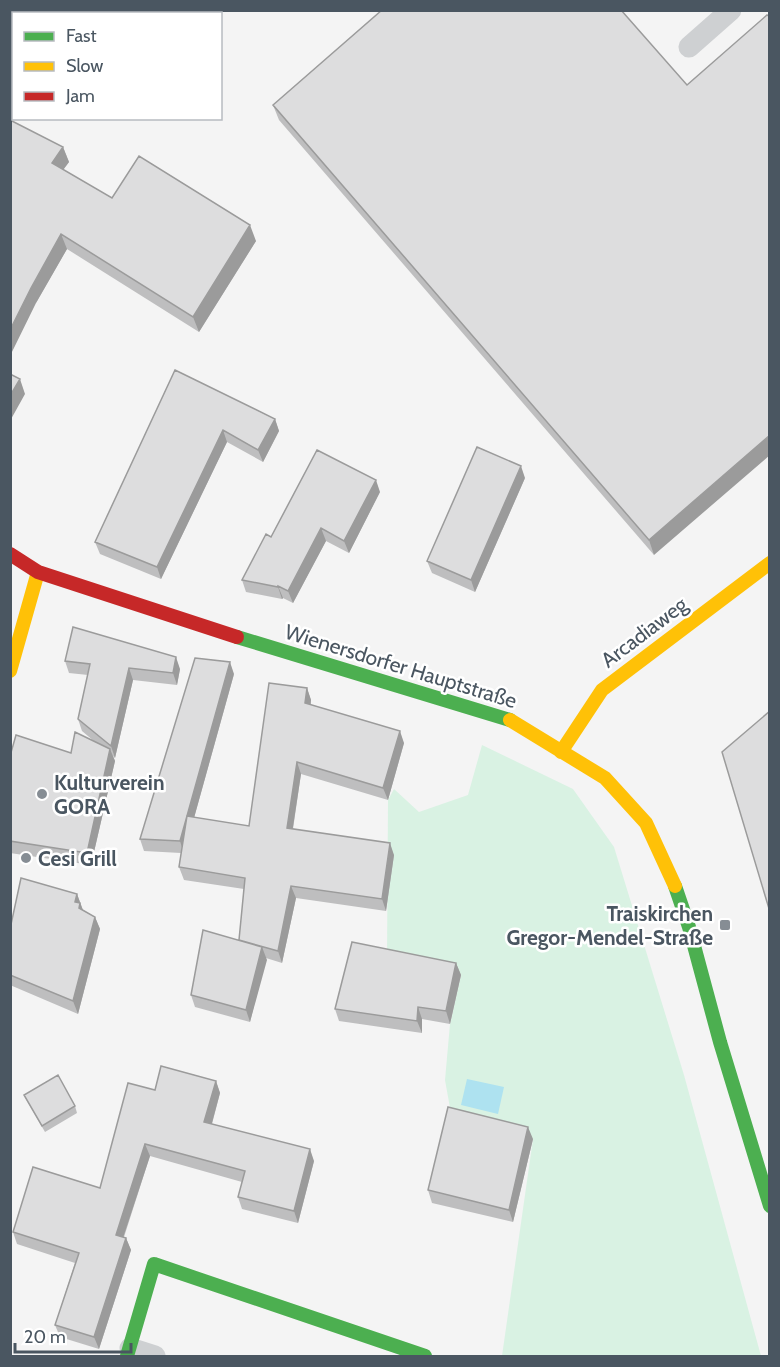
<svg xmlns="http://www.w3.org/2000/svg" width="780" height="1367" font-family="Cabin,sans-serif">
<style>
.green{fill:#d9f2e3}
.water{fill:#aee2f0}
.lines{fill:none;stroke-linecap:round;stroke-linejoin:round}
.lane{stroke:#ced0d2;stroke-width:21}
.fast{stroke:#4caf50;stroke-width:14}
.slow{stroke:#ffc107;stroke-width:14}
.jam{stroke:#c62828;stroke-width:14}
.wall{fill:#bebebf}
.shaded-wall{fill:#9b9b9b}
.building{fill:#ddddde;stroke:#9b9b9b;stroke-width:1.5}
.poi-dot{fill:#868d94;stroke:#fff;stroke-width:2}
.labels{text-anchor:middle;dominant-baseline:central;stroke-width:5;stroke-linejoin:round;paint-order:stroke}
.street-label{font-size:21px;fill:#4a5661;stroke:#fff}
.poi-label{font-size:21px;font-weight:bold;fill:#4a5661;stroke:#fff;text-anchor:start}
</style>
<rect width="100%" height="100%" fill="#f4f4f4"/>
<path class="green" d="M482,745l91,44 41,58 70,228 77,281h-259l31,-217 -81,-20 -7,-39 5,-56 11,-49 -74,-15 1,-160 6,-11 25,23 49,-17z"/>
<path class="water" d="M467,1079l37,8 -6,27 -37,-9z"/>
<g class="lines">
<path class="lane" d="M689,47l42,-37
M130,1348l25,8"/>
<path class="fast" d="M237,637l273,83
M675,886l14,41 31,115 50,164
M127,1356l27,-92 271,92"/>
<path class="slow" d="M10,671l28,-99
M510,720l95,58 41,45 29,63
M561,752l41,-62 168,-127"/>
<path class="jam" d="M10,554l28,18 199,65"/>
</g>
<path class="wall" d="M621,10l33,545 -375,-435 -6,-15z
M63,147l6,15 -6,8 49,28 144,43 -57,91 -132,-83 -31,54z
M175,370l100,49 4,12 -16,31 -36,-20 -66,137 -61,-25 -5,-12z
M525,478l-50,114 -43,-19 -5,-12z
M380,492l-31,61 -23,-12 -33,62 -10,-5 -1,1 -36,-7 -4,-12 29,-43z
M65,661l115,8 -3,16 -44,-5 -18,78 -2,-2 2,5 -24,104 -81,-12v-97l61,-3 24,-11 -13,-11 -4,-12 10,-44 -19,-2z
M234,674l-40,144 55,8 58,-138 4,12v5l93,38 -16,57 -87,-26 -8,55 101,26 -8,56 -90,-13 -14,65 -16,-5 -16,64 -55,-15 -4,-12 48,-54 5,-52 -60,-9 -5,-13 2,-14 -37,-2 -4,-12z
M77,894l6,16 12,7 5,12 -22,85 -68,-29v-56z
M456,963l5,12 -11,49 -28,-5v14l-83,-12 -4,-12z
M216,1081l4,12 -8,31 102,37 -16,62 -56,-14 -4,-12 4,-15 -92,-26 -26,81 2,1 5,12 -32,99 -39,-12 -5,-12 20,-62 -58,-19 -4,-12 87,-44 55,-98z
M24,1095l51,11 2,7 -32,19 -18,-31z
M533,1139l-20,83 -81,-19 -4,-13z"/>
<path class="shaded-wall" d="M63,147l6,15 -12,16 -5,-15z
M250,225l6,16 -57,91 -6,-15z
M61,234l6,15 -31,54 -26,53v-26l21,-42z
M20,379l5,15 -15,27v-25z
M275,419l4,12 -16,31 -5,-12z
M223,430l4,12 -66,137 -4,-12z
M770,435v20l-116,100 -5,-15z
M521,466l4,12 -50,114 -4,-12z
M376,480l4,12 -31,61 -5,-12z
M321,528l5,13 -33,62 -5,-12z
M278,586l5,12 -1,1 -4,-12z
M176,657l4,12 -3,16 -4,-12z
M230,662l4,12 -50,180 -4,-13z
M129,668l4,12 -18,78 -4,-12z
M307,688l4,12 -2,15 -4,-12z
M400,731l4,12 -16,57 -5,-12z
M110,749l5,12 -24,104 -4,-12z
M297,762l4,12 -10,66 -4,-12z
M390,843l4,12 -8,56 -4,-12z
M291,886l5,12 -14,65 -4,-12z
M77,894l8,22 -2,5 -8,-19z
M95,917l5,12 -22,85 -5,-13z
M262,947l5,13 -17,62 -4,-12z
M456,963l5,12 -11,49 -4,-13z
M418,1007l4,12v14l-5,-12z
M216,1081l4,12 -11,41 -5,-12z
M528,1127l5,12 -20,83 -4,-12z
M145,1144l5,12 -30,91 -4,-12z
M310,1149l4,12 -16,62 -4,-12z
M126,1238l5,12 -32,99 -5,-12z"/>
<path class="building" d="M382,10h239l66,75 80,-70 3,2v418l-121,105 -376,-435z
M10,120l53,27 -11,16 60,35 27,-42 111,69 -57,92 -132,-83 -30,54 -21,42z
M175,370l100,49 -17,31 -35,-20 -66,137 -62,-25z
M10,374l10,5 -10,17z
M477,447l44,19 -50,114 -44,-19z
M317,450l59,30 -32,61 -23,-13 -33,63 -10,-5v1l-36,-7 24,-46 5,3z
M73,627l103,30 -3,16 -44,-5 -18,78 -33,-27 12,-55 -25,-3z
M195,658l35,4 -50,179 -40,-2z
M269,683l38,5 -2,15 95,28 -17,57 -86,-26 -10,66 103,15 -8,56 -91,-13 -13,65 -39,-11 6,-62 -66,-11 8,-51 62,10z
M770,711v201l-48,-160z
M75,732l35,17 -23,104 -77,-12v-85l6,-21 55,18z
M21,878l56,16 -2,8 5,1 -1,5 16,9 -22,84 -63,-26v-46z
M203,930l59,17 -16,63 -55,-15z
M352,942l104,21 -10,48 -28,-4 -1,14 -82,-12z
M161,1066l55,15 -12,41 106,27 -16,62 -56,-14 7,-26 -100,-27 -29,91 10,3 -32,99 -39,-12 24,-72 -66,-21 20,-65 67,21 28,-105 27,7z
M58,1075l17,31 -33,20 -18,-31z
M448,1107l80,20 -19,83 -81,-20z"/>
<g class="poi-dot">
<circle cx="42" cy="794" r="6"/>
<circle cx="26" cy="858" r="6"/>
<rect x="719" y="919" width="12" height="12" rx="3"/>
</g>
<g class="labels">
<g class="street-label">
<text transform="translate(644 632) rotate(-37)">Arcadiaweg</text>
<text transform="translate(401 666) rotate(17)">Wienersdorfer Hauptstraße</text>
</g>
<g class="poi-label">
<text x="54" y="782">Kulturverein<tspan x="54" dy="24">GORA</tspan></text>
<text x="38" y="858">Cesi Grill</text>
<text x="713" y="913" text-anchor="end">Traiskirchen<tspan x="713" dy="24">Gregor-Mendel-Straße</tspan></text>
</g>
</g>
<rect width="780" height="1367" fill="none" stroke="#4a5661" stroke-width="24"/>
<rect x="12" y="12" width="210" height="108" fill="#ffffff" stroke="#b7bbc0" stroke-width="1.5"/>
<rect x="24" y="32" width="30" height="9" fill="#4caf50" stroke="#b7bbc0" stroke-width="1.5"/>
<text x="66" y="42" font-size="18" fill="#4a5661">Fast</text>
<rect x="24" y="62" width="30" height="9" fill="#ffc107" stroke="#b7bbc0" stroke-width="1.5"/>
<text x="66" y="72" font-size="18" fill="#4a5661">Slow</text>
<rect x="24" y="92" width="30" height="9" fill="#c62828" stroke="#b7bbc0" stroke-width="1.5"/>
<text x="66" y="102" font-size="18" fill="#4a5661">Jam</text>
<path d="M15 1343v9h116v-9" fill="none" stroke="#4a5661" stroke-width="3"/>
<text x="24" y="1343" font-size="18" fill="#4a5661" stroke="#ffffff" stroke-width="4.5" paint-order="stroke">20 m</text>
</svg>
